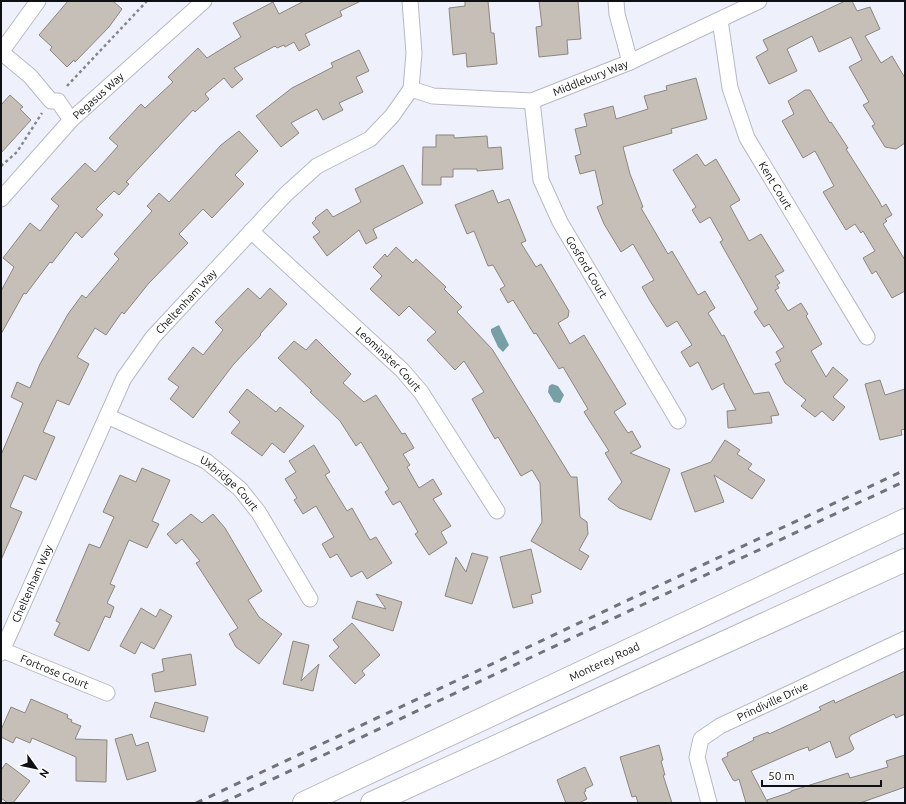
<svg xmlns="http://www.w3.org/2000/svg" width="906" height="804" font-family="Ubuntu,sans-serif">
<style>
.water{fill:#76a0a6}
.building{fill:#c6bfb7;stroke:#8c867e}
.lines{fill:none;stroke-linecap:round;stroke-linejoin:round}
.street-casing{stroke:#b7bac3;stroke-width:17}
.primary-casing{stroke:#b7bac3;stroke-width:24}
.path{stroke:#84878d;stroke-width:2.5;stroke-dasharray:3 3;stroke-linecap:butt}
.street{stroke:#fff;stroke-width:15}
.primary{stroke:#fff;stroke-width:22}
.rail{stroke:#717379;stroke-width:3;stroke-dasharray:7 7;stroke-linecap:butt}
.labels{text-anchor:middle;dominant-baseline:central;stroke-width:3.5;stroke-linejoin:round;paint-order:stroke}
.street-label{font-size:11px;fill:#0f1013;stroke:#fefefe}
</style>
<rect width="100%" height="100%" fill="#eef1fb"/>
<path class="water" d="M499,325l10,20 -6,7 -5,-5 -7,-15v-3z
M552,384l6,2 6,9 -4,8 -6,-1 -6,-10 1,-6z"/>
<path class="building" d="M68,1h45l9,8 -13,18 -34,35 -1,-2 -7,7 -17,-17 2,-3 -13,-12z
M304,1h57l-21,10 2,5 -37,18 5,11 -11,6 -5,-9 -9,5 -1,-2 -7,3 -2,-2 -41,22 9,11 -11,9 -8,-10 -19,16 4,5 -14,13 -2,-2 -67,72 3,2 -10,11 -5,-4 -18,18 7,6 -21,23 -6,-6 -24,31 -2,-1 -24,32 -2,-1 -23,41v-43l13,-24 -11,-9 27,-35 10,8 19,-25 -8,-7 16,-17 18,-19 10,9 23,-26 -9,-8 32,-34 4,4 28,-26 -5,-5 30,-29 9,10 34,-21 -8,-14 40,-21 6,12z
M465,1h23l3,32h3l3,31 -30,3 -1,-14 -13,2 -4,-47 16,-2z
M539,1h39l3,38 -14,1 1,14 -29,3 -3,-30 6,-1z
M845,1h7l5,10 13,-4 10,22 -15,7 16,27 11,-7 13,22v65l-9,6 -11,-2 -13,-21 3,-2 -12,-19 6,-3 -20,-35 13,-7 -11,-23 -32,15 -7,-16 -25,13 10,22 -28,13 -13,-27 12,-7 -5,-10z
M359,50l10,21 -13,6 7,15 -24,11 4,7 -20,10 -6,-11 -26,14 8,10 -18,14 -25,-31 36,-28 41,-21 -2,-4z
M696,78l11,41 -36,10 1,4 -49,14 7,27 13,33 -2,1 27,46 4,-3 26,44 7,-4 10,17 -7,5 14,23 2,-1 30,59 15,-2 10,23 -8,1 1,7 -44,5 -1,-17 9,-1 -12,-23v-4l-12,7 -14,-28 -8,5 -9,-15 11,-7 -15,-24 -10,6 -17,-26 -8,-14 12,-7 -21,-36 -12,8 -17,-28 -7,-17 6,-3 -8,-34 -15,4 -5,-18 6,-2 -6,-25 12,-3 -3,-12 29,-8 3,13 32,-10 -4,-13 23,-6 -1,-4z
M805,90h5l20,33 1,-1 17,26 -2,1 33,52 3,6 4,-3 6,11 -7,4 2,2 -4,3 22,36v31l-13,7 -16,-27 -4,3 -9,-16 12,-7 -12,-20 -2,2 -6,-9 -9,6 -23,-38 11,-6 -19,-35 -12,7 -21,-37 12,-7 -6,-13z
M10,95l13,12 -3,2 11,11 -30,33v-48z
M239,131l19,20 -23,24 9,9 -32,34 -9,-9 -24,25 9,9 -39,40 -25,31 -2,-2 -16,23 -11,-7 -18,29 12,7 -20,41 -12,-5 -14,32 12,5 -19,43 -12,-5 -14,32 12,5 -21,48v-105l22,-52 -12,-6 6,-15 13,6 10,-24 28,-50 14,-19 4,3 33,-39 -5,-5 38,-43 -5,-5 12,-13 10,9 52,-57z
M436,135h18v3l33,-2 1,12 13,-1 2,22 -26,2v-2h-24v8h-12v8h-19l1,-38h13z
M697,154l8,12 11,-7 24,41 -10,6 19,35 12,-7 23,37 -9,5 5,7 -3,2 2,3 -4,2 13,21 13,-8 7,11 -2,2 16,28 -11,7 15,26 7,-10 15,13 -15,17 12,10 -12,14 -11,-10 -7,6 -14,-11 5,-6 -21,-17 -10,-19 6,-3 -5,-9 8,-5 -15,-23 -5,3 -10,-15 4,-3 -38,-67 3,-2 -13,-23 -10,6 -8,-13 4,-3 -23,-37z
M403,165l20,38 -50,26 4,9 -11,6 -7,-14 -32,26 -14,-19 7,-5 -8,-9 4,-4 -1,-1 12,-9 6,8 28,-15 -6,-13z
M493,190l5,13 11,-4 17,42 -5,2 15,24 5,-3 28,47 -1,6 -10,6 12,21 14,-9 42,69 -12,8 14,21 4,-2 9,16 -11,6 40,16 -19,51 -32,-12 -11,-9 14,-17 -17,-29 4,-2 -25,-39 4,-3 -25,-42 -4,2 -23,-36 -2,1 -21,-34 -5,3 -8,-14 5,-3 -12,-21 -5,1 -14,-35 -7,3 -12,-29z
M396,247l17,16 3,-4 30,28 -2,2 18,18 -5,5 35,37 79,128h6l3,40 7,5 1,12 -9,16 10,6 -8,14 -50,-29 11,-19 -2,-39 -8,-13 -11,6 -23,-39 -3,2 -23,-40 12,-7 -20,-31 -9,9 -28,-30 9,-8 -27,-26 -10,10 -29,-27 12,-13 -9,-9 12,-13 2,3z
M248,288l12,11 10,-11 17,16 -27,30 1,1 -28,30 -40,53 -23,-19 9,-12 -11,-8 25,-32 10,8 20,-25 -8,-8z
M316,339l35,35 -8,9 21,19 12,-7 26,39 3,-1 9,15 -11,6 7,11 -3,2 12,21 14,-9 9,15 -9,5 18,27 -10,6 6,11 -18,12 -14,-21 3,-2 -18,-31 -7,4 -8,-13 4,-3 -28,-47 -5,4 -16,-25 -30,-29 2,-1 -34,-33 16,-17 12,9z
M880,380l5,15 20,-6v40l-4,1 1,5 -22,5 -15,-56z
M247,389l29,23 4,-5 24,19 -20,27 -12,-10 -10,13 -31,-23 9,-11 -11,-10z
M725,440l15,10 -3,4 15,10 -4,5 17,11 -13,19 -38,-24 10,27 -29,10 -14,-39 30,-11z
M314,445l16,27 -5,3 22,36 5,-3 18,32 6,-3 16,26 -25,16 -5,-8 -11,6 -14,-23 -7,4 -8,-14 12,-7 -18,-31 -13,8 -9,-14 3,-2 -12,-19 11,-7 -7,-11z
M142,468l28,12 -18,41 7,3 -12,24 -18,-8 -19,44 5,2 -8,17 7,4 -4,11 -5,-2 -16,35 -35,-16 6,-12 -4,-2 33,-77 11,4 14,-31 -11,-5 17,-37 16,7z
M191,514l11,9 11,-9 12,14 37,63 -14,9 11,17 23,17 -23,30 -23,-17 -7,-13 9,-6 -42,-65 4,-2 -18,-22 -6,5 -9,-10z
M531,549l10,43 -10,3 2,8 -20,5 -13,-51z
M472,553l16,4 -16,47 -27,-8 11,-39 10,15z
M376,594l26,8 -9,29 -41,-13 5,-17 29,8z
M141,608l15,9 4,-8 12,7 -18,33 -13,-7 -6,12 -15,-8z
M352,623l28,32 -18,16 3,4 -10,9 -26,-28 10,-9 -6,-7z
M293,641l16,4 -8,36 18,-17 -6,27 -30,-7z
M191,654l5,31 -41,7 -3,-18 12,-3 -2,-12z
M905,671v43l-9,4 -2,-4 -43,21 -2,3 5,11 -4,3 -14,6 -6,-17 -21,10 -1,-4 -9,3 -48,21 17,32 -1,-3 24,-8v-1l57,-18 2,5 38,-11 -2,-6 19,-6v32l-45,16h-114l-7,-24 -4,2 -2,-1 -11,-21 6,-3 -1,-3 27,-13 -1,-2 15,-6 1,2 52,-24 -2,-3 15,-7 1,3z
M31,699l37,16 -1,3 5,2 -1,2 10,4 -6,13 32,1 -1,42 -30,-1v-24l-44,-19 -2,5 -14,-6 -3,6 -12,-6v-7l10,-23 14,6z
M155,702l53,15 -4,15 -54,-15z
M132,734l4,12 12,-4 8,29 -29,9 -12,-41z
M659,745l4,15 -2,1 4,14h-2l9,28h-34l-2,-7 -4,1 -12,-40z
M6,763l24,18 -17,22h-5l-7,-5v-28z
M585,767l8,18 -8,4 1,2 -2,1 3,7 -8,4h-13l-9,-23z"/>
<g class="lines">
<defs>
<g id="street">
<path d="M616,1l1,13 13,48"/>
<path id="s1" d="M720,20l10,68 17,50 120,199"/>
<path d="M1,52l29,24 21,25h7l13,19"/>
<path d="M1,52l37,-51"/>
<path id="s2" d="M411,89l22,7 99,5 98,-39 129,-61"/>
<path id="s3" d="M532,101l9,79 19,42 118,199"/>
<path id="s4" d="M1,199l70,-79 133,-119"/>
<path id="s5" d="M251,231l151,139 19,22 76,119"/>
<path id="s6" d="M107,416l99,45 34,28 19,24 51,86"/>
<path id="s7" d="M2,650l105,43"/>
<path id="s8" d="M1,653l123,-275 29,-41 132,-142 32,-29 53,-27 22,-23 19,-27 3,-36 -4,-52"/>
<path id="s9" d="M709,803l-12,-46 4,-18 19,-13 185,-87"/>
</g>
<g id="primary">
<path id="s10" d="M304,803l601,-283"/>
<path d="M372,803l533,-243"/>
</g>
</defs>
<use href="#street" class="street-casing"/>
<use href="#primary" class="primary-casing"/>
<path class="path" d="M67,86l80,-85
M1,166l16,-14 25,-39"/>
<use href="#street" class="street"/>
<use href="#primary" class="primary"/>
<path class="rail" d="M196,803l709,-333
M222,803l683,-322"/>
</g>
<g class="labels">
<g class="street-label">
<text stroke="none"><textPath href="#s2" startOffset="185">Middlebury Way</textPath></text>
<text stroke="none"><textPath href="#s4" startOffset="142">Pegasus Way</textPath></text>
<text stroke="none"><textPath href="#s1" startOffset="177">Kent Court</textPath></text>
<text stroke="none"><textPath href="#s3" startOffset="178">Gosford Court</textPath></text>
<text stroke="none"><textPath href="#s8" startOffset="400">Cheltenham Way</textPath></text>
<text stroke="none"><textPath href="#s5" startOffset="188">Leominster Court</textPath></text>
<text stroke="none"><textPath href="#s6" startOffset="141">Uxbridge Court</textPath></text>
<text stroke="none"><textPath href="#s8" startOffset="76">Cheltenham Way</textPath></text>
<text stroke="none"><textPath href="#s10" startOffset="332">Monterey Road</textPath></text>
<text stroke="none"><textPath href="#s7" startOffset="57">Fortrose Court</textPath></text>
<text stroke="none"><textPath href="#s9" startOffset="147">Prindiville Drive</textPath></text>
</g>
</g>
<rect width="906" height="804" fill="none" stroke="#0f1013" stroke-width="4"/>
<g transform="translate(36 768) rotate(123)" stroke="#fefefe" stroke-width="3" paint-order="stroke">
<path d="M0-3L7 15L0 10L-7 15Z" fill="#0f1013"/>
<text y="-6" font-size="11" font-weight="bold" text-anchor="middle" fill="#0f1013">N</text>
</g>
<path d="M762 780v6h119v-6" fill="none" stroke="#0f1013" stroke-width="2"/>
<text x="768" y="780" font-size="12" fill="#0f1013" stroke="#fefefe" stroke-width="3" paint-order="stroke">50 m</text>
</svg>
